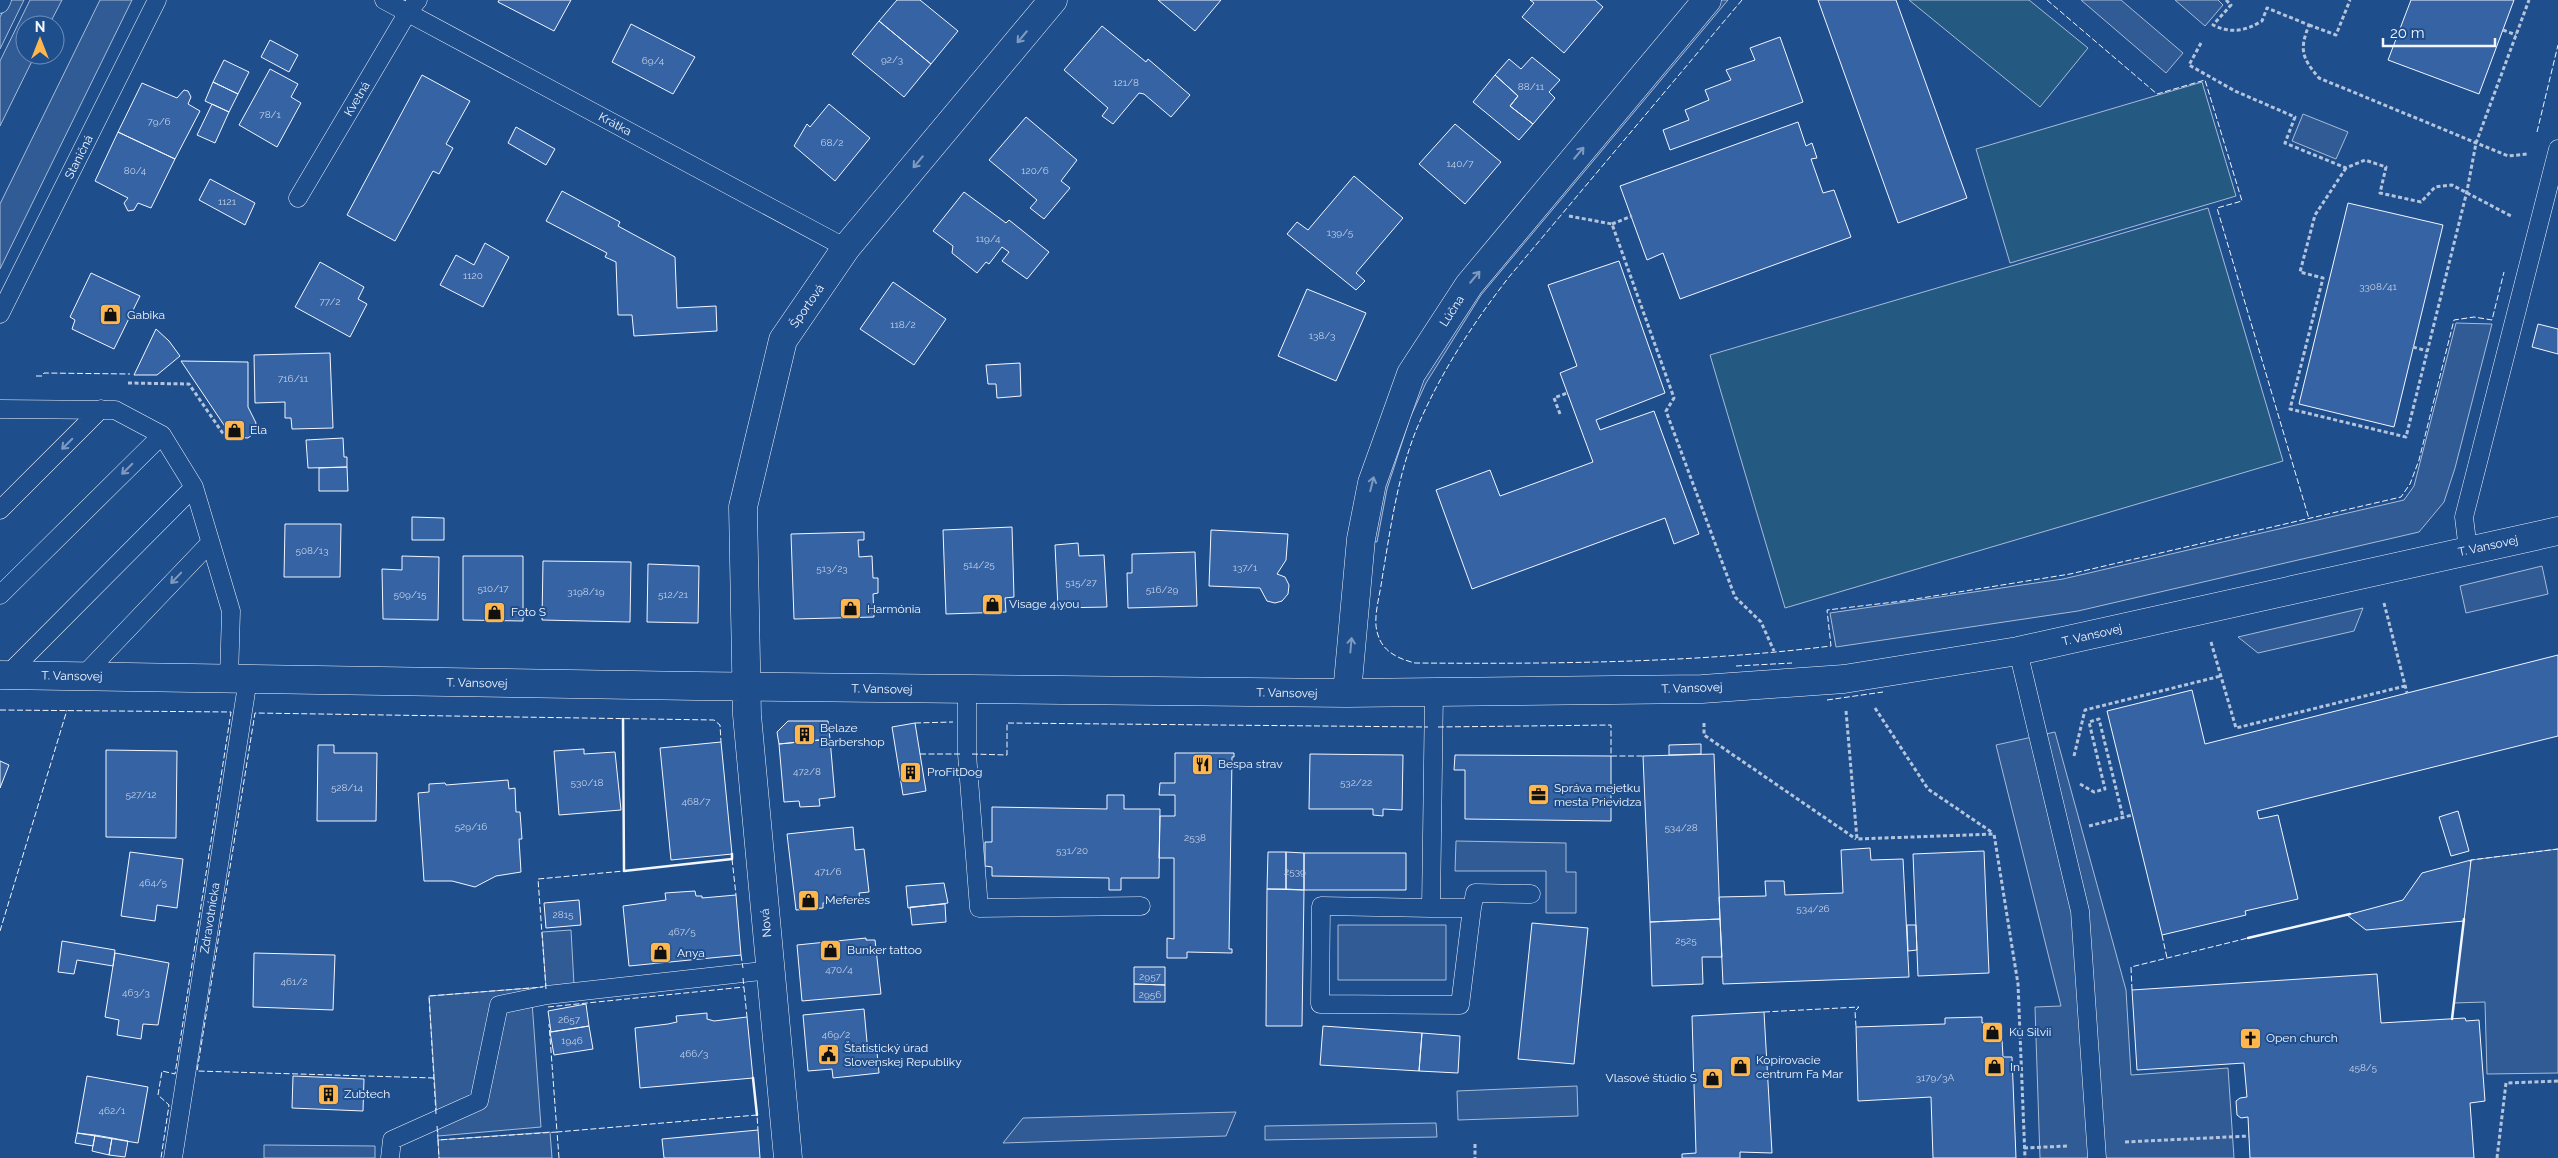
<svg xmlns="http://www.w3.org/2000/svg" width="2558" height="1158" font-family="Raleway,sans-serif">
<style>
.green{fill:#245a82;stroke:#a8bbd7}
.parking{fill:#305b95;stroke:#a8bbd7}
.building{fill:#3563a3;stroke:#f2f6ff}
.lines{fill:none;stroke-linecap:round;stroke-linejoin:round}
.lane-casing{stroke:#f2f6ff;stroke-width:19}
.street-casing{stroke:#f2f6ff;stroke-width:29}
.path{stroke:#b3c4dc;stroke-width:3;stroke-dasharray:4 2.5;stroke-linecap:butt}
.lane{stroke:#1f4e8c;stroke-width:18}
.street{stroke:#1f4e8c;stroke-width:28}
.fence{stroke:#f2f6ff;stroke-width:1;stroke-dasharray:6 2.5;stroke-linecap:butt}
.wall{stroke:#f2f6ff;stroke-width:2.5}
.oneway{stroke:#7e9ac0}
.labels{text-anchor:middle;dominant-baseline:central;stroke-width:4;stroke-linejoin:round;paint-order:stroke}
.number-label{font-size:10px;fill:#c3d1e8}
.street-label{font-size:12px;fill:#f2f6ff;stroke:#1f4e8c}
.poi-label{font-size:12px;fill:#f2f6ff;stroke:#1f4e8c;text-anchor:start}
</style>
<rect width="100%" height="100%" fill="#1f4e8c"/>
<path class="green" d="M1909,0h120l59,48 -48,59z
M2202,82l34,114 -226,67 -34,-114z
M2208,208l75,253 -498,147 -75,-253z"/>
<path class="parking" d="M9,0h15l-24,49v-32z
M30,0h32l-13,25h-24v30h10l-35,71v-65z
M100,0h32l-132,269v-65z
M1710,0h18l-247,295 -55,88 -16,35 -23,71 -10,53 -14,-2 52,-164z
M2081,0h40l62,53 -17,20z
M2175,0h43l5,5 -18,21z
M2303,114l45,18 -12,27 -44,-18z
M2456,323l36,1 -37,144 -11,34 -25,30 -341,79 -242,36 -6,-34 233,-34 341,-79 10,-14z
M2542,566l6,28 -82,19 -6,-27z
M2363,608l-9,23 -96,22 -20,-16z
M2055,732l71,258 5,85 97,-7 6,90h-194l-5,-151 26,-1 -65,-261z
M1456,841l110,2v29h10v41h-30v-42h-91z
M2558,849v224l-71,1 -2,-72 -31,1 17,-143z
M1338,925h108v55h-108z
M571,930l3,55 -28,2 -4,-55z
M531,988l10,139 -103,9 -9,-140z
M1577,1086l1,30 -120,4 -1,-29z
M1236,1112l-10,24 -223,7 20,-25z
M1436,1123l1,14 -172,3v-14z
M550,1132l2,26h-113l-1,-18z
M264,1145l111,1v12h-111z"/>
<path class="building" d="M499,0h72l-17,31 -56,-29z
M897,0h23l38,31 -27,33 -52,-43z
M1158,0h63l-26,31z
M1530,0h65l8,7 -39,46 -42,-36 12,-14z
M1818,0h78l71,198 -69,25z
M2411,0h103l-35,94 -91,-34z
M879,21l52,43 -27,33 -52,-43z
M631,24l64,33 -22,37 -61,-32z
M1102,26l44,36 2,-3 42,36 -19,22 -27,-23 -5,-1 -26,31 -11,-8 6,-8 -44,-38z
M1780,37l23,65 -133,48 -7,-20 26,-10 -4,-10 24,-10 -4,-10 26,-10 -5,-10 29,-10 -5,-12z
M270,40l28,15 -9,17 -28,-15z
M1532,57l28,23 -11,12 6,6 -22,26 -23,-18 8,-10 -23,-21 14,-16 12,10z
M224,60l25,12 -11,22 -25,-12z
M270,69l28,15 -7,13 10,6 -24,44 -38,-22z
M422,75l48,26 -24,43 7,4 -14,26 -6,-3 -38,70 -48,-26z
M1495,75l23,21 -8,10 23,18 -14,16 -46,-38z
M213,82l25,12 -9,18 -24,-11z
M142,83l35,15 7,-8 4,1 3,6 -3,7 12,7 -25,48 -57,-27z
M212,104l17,8 -14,31 -18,-8z
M829,104l41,34 -35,43 -41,-35 13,-22 3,3z
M1026,117l51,43 -16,21 9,7 -26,31 -14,-11 7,-8 -48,-40z
M1798,122l8,24 6,-3 5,15 -6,1 12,34 11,-3 17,47 -171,62 -17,-46 -16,7 -27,-74z
M1455,124l46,38 -36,42 -46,-40z
M516,127l39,22 -9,16 -38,-22z
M118,132l57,27 -24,49 -13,-5 -4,7 -6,1 -4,-8 4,-5 -33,-17z
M1354,176l49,42 -47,55 9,8 -9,9 -69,-56 10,-12 11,8z
M210,179l45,24 -10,22 -46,-25z
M562,191l58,31 -2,4 57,31 2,51 39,-2 1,25 -83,5 -2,-21h-14l-2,-53 -11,-5 2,-4 -61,-32z
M964,192l42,31 3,-3 40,32 -22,27 -25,-18 7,-9 -7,-5 -13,17 -3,-2 -9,11 -25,-20 1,-7 -20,-15z
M2348,203l95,22 -49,202 -95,-23z
M485,243l24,14 -26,50 -43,-22 16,-30 18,10z
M1619,261l46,132 -69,27 4,10 54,-19 45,123 -25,10 -9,-26 -193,71 -36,-99 54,-20 10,26 93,-34 -33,-89 17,-7 -29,-81z
M320,262l44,25 -6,12 9,5 -17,33 -55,-30z
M91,273l49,23 -26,53 -42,-20 3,-9 -5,-3z
M893,282l53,37 -32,46 -54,-36z
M1307,289l59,24 -30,68 -58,-25z
M2538,324l20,5v25l-26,-7z
M156,329l13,12 11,15 -23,19h-23z
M330,353l3,75 -41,1 -1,-11h-6v-16l-30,1 -1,-48z
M181,361l67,1v45l8,16 -3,11 -5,4 -16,-1z
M1020,363l1,33 -24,2 -1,-14h-8l-2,-19z
M343,438l1,19h3v10l-39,1 -2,-28z
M347,467l1,24h-29v-23z
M412,517l32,1v22h-32z
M285,524h56l-1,53h-56z
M1012,527l2,70 -9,1 1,14 -60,2 -3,-84z
M1211,530l77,4 -2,26 -9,14 8,3 4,8 -1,9 -6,7 -7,2 -8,-2 -7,-13 -51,-2z
M864,532v8h-6l1,17 13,-1 1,22h5v15l-5,1 1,23 -80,2 -3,-85z
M1078,543l1,13 25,-1 3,52 -49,1 -3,-63z
M1195,552l2,54 -69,2 -1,-35h5v-19z
M402,556l37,1 -1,63 -55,-1 -1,-50 20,1z
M463,556h60v65l-60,-1z
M543,561l88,1 -1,60 -88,-2z
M648,564l51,2 -1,57 -51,-1z
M2558,655v81l-301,75 2,8 19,-4 20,84 -53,12 1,4 -84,20 -55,-224 85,-21 13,54z
M788,721h40l2,18 -51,5 -2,-12z
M915,723l11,68 -23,4 -11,-68z
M830,739l5,58 -16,2 1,7 -20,1 -1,-6 -15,1 -5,-58z
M721,742l11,112 -61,6 -11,-112z
M1701,744v10l-32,1v-10z
M318,745h16v8h43l-1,68h-59z
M584,749v5l31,-2 6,58 -62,5 -5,-64z
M106,750l71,1 -1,87 -70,-1z
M1175,753h59v4h-2l-3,192h3v4l-45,-1v6h-20v-20l7,1v-81h-15l1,-42h15v-21h-16l1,-12h15z
M1310,754l93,1 -1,55 -19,-1v7l-10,-1v-6h-64z
M1714,754l6,165 -70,3 -7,-166z
M1455,755l156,1v65l-146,-2v-49h-11z
M0,761l9,4 -9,23z
M508,780l1,9 6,-1 1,24h4l2,27h-3l2,33 -25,4 -21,11 -23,-6h-28l-6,-88 11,-1v-8l16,-1 1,2z
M1107,795h17v14h36l-1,69h-38v12h-12v-12l-117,-2v-9l-7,-1v-24h7v-35l115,2z
M2458,811l11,40 -18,5 -12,-39z
M853,827l2,23 9,-1 5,43 -10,1 1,7 -37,3v5l-27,2 -9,-76z
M1870,848l1,12 32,-1 6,118 -186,7 -4,-87 47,-1 -1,-15h19l1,14 58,-2 -2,-43z
M1984,851l5,122 -71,3 -5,-122z
M130,852l53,7 -6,49 -20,-3 -2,16 -34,-5z
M1268,852h18v37h-19z
M1286,852l18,1v37l-18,-1z
M1304,853h102v37h-102z
M2471,860l-7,61 -98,9 -19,-15 56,-15 19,-27z
M944,883l4,20 -40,5 -2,-22z
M1267,889l37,1 -2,136h-36z
M695,891l1,5h6v2l34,-3 5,60 -112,11 -6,-60 43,-6 -1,-7z
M579,900l2,25 -35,3 -2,-25z
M945,904l1,18 -34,3 -2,-18z
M1720,919l2,38h-20l1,27 -51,2 -2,-64z
M1532,923l56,5 -14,136 -56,-5z
M1907,925h9l1,25 -9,1z
M866,938v2h9l6,54 -79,7 -5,-56z
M62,941l53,9 -2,16 -36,-6 -3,14 -16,-2z
M115,953l54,10 -11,62 -15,-1 -2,15 -24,-4 2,-15 -14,-3z
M254,953l81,2 -2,55 -80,-3z
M1134,967h31v18l-31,-1z
M2377,974l4,49 84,-5 1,3 13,-1 6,81 -15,2 4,55h-224l-2,-41 -7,1 -4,-3 -1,-14 4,-3 7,-1 -3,-34 -107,7 -5,-80z
M1134,984l31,1v17h-31z
M586,1004l3,22 -38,6 -3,-21z
M864,1009l4,44 9,-1 2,21 -46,5 -1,-9 -24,2 -5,-56z
M1764,1012l8,141 -32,-1v6h-58v-4l14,-1 -4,-137z
M707,1013v6l7,2 33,-4 6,61 -113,10 -5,-60 33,-4 9,-2 -1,-6z
M1982,1017v6h19l2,34h9l4,101h-83l-2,-61 -73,4 -2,-74 89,-3v-6z
M589,1026l4,23 -39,6 -4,-23z
M1323,1026l99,7 -3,38 -99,-6z
M1422,1033l38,3 -2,37 -39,-2z
M87,1076l61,11 -10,56 -61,-10z
M293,1076l71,3 -1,32 -71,-3z
M758,1130l2,28h-96l-2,-19z
M77,1133l18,2 -2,11 -18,-3z
M95,1135l17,3 -3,17 -17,-4z
M112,1138l16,3 -3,16 -16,-2z"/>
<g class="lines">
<defs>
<path id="lane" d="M384,0l462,248
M0,4l2,-4
M298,198l110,-186 10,-12
M0,314l157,-314
M0,409l115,1 47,25 32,52 37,124 -2,68
M0,510l101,-101
M2468,550l-4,-33 94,-368
M0,595l162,-160
M2018,651l62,260 17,247
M7,675l187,-188
M83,676l127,-133
M967,690v64l12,154 162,-2
M1431,908h41l-12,97 -140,-1 1,-98 110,2 3,-216
M1472,908l3,-15 56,1
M173,1158l75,-479
M390,1158l2,-18 87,-39 20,-96 48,-10 224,-25"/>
<path id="street" d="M0,675l695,11 652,7 355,-4 142,-10 174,-28 540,-120
M1347,693l14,-154 11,-56 39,-109 58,-89 238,-285
M788,1158l-41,-443 -4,-208 40,-167 63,-92 207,-248"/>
</defs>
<use href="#lane" class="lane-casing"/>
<use href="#street" class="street-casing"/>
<path class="path" d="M2226,0l5,5 -18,20c19,9 32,6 49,-4l5,-13 42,17c-10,25 -7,33 10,53l189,78 19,-2
M2309,25l27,10 14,-35
M2503,30l13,5
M2201,43l-12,22 46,26 60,26 -10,26 61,25 19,-8 21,7 -6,26 41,9 14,-15 17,-2 59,31
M2346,168l-31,47 -15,57 23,6 -33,131 116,28 61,-246 9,-48 53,-143
M1569,216l43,8 62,174 -8,13 69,186 26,25 13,29
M1612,224l20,-8
M2413,347l14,4
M128,383l61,1 35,51 5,-3
M1560,414l-6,-16 13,-5
M2384,603l23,90
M2211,642l25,86 169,-42
M1875,708l53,81 65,44
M1846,711l11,128 137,-5 24,150 7,174
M1704,723v12l152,104
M2074,756l11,-46 136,-34
M2080,784l14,8 11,-3 -16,-67 10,-3 24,98
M2089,826l43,-11
M2125,1142l124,-6
M1475,1144v14
M2024,1148l44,-2
M2497,1158l9,-75 52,-2"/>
<use href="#lane" class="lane"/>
<use href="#street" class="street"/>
<path class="fence" d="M1742,0l-233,277c-35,45 -66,92 -89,144 -22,50 -29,105 -38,158 -2,17 -10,40 -4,56 5,17 21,24 37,28 139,1 278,0 416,-17l-4,-36 76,-9 167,-27 331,-77 9,-13 9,-24 35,-140 20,-3 18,3 12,-48
M2047,0l110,94 48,-14 37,121 -25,7 92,311
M2537,132l21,-87
M36,376h6l2,-3 86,1
M1736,666l56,-3
M1827,700l56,-8
M0,710l231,2 -56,362 -13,-3 -4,24 11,10 -8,53
M915,723l38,-1
M1438,727l173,-2v31h32
M920,754h42
M972,754l35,1v-32l421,4
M732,859l4,36
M2470,862l1,-2 87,-11
M0,931l67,-221
M2162,935l5,23
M741,955l2,13
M743,978l4,39
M546,989l-8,-110 86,-8
M2132,990l-1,-23 117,-29
M548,1007l196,-20
M1764,1012l95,-5 -4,4 1,16
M2452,1019l12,-100
M434,1078l-237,-7 58,-358 459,7 6,5 1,17
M436,1114l-7,-118 114,-9
M437,1126l1,14 119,-8 -8,-108
M438,1140l1,18
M559,1158l-2,-26 200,-17 1,15"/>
<path class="wall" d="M623,719l1,152 108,-12v-5
M2248,938l102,-24
M2452,1019l12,-100
M753,1078l4,37"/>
</g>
<defs><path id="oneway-shaft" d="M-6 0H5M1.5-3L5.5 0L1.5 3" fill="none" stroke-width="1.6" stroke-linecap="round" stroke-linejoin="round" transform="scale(1.25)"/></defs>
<g class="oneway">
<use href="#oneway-shaft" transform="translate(1022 37) rotate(130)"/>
<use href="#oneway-shaft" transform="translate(1579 153) rotate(-50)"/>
<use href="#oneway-shaft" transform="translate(918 162) rotate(130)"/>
<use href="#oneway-shaft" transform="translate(1475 277) rotate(-50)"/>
<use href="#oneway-shaft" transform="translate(67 444) rotate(135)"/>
<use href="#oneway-shaft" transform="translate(127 469) rotate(135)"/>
<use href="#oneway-shaft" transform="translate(1372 484) rotate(-76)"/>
<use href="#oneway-shaft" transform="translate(176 578) rotate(134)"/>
<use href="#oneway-shaft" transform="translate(1351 645) rotate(-85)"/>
</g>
<defs>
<symbol id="shop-square" viewBox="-11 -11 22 22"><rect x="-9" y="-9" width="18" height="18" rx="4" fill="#ffb74d" stroke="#1f4e8c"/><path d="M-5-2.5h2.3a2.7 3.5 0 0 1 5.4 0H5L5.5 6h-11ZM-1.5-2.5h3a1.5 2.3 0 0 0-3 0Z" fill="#111"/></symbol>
<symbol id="building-square" viewBox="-11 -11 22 22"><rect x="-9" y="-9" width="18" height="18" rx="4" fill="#ffb74d" stroke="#1f4e8c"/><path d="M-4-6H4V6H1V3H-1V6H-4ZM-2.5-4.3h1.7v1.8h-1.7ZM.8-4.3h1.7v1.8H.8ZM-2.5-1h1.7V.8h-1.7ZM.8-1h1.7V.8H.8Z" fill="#111"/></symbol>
<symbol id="restaurant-square" viewBox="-11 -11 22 22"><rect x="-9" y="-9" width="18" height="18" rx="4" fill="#ffb74d" stroke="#1f4e8c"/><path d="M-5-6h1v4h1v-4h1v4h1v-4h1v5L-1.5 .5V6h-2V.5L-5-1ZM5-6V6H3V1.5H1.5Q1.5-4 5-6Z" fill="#111"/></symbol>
<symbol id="office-square" viewBox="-11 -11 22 22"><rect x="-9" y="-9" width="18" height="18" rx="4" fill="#ffb74d" stroke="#1f4e8c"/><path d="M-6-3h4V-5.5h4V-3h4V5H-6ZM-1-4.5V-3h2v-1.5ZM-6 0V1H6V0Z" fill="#111"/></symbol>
<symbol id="church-square" viewBox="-11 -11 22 22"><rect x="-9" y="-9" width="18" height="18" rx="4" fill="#ffb74d" stroke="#1f4e8c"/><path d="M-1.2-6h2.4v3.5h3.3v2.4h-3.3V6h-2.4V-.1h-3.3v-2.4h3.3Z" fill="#111"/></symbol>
<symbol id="civic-square" viewBox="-11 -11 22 22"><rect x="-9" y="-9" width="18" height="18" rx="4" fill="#ffb74d" stroke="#1f4e8c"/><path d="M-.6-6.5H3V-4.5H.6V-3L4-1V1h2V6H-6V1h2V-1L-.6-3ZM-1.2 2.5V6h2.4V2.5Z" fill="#111"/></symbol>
</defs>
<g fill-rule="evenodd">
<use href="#shop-square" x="98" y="302" width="25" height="25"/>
<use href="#shop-square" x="222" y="418" width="25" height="25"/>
<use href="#shop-square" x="980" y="592" width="25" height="25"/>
<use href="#shop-square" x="838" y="596" width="25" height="25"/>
<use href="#shop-square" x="482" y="600" width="25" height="25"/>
<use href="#building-square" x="792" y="722" width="25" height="25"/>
<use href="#restaurant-square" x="1190" y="752" width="25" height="25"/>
<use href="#building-square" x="898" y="760" width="25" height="25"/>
<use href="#office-square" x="1526" y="782" width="25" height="25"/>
<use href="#shop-square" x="796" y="888" width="25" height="25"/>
<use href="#shop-square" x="818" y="938" width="25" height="25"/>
<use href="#shop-square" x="648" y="940" width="25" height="25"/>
<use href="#shop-square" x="1980" y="1020" width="25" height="25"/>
<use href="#church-square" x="2238" y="1026" width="25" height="25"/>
<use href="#civic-square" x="816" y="1042" width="25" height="25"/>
<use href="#shop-square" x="1728" y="1054" width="25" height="25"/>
<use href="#shop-square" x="1982" y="1054" width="25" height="25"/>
<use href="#shop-square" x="1700" y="1066" width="25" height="25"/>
<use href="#building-square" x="316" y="1082" width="25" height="25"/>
</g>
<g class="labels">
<g class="number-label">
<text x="892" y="59">92/3</text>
<text x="653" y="60">69/4</text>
<text x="1126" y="82">121/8</text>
<text x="1531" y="86">88/11</text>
<text x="270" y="114">78/1</text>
<text x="159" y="121">79/6</text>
<text x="832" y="142">68/2</text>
<text x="1460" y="163">140/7</text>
<text x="135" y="170">80/4</text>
<text x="1035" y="170">120/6</text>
<text x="227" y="201">1121</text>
<text x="1340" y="232">139/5</text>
<text x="988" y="238">119/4</text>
<text x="473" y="275">1120</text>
<text x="2378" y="286">3308/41</text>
<text x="330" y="301">77/2</text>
<text x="903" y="324">118/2</text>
<text x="1322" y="335">138/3</text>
<text x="293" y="378">716/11</text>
<text x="312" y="550">508/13</text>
<text x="979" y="564">514/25</text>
<text x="1245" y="567">137/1</text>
<text x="832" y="568">513/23</text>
<text x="1081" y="582">515/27</text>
<text x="493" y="588">510/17</text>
<text x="1162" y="589">516/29</text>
<text x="586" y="591">3198/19</text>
<text x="410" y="594">509/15</text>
<text x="673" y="594">512/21</text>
<text x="807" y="771">472/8</text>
<text x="587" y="782">530/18</text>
<text x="1356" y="782">532/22</text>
<text x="347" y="787">528/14</text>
<text x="141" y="794">527/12</text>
<text x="696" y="801">468/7</text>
<text x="471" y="826">529/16</text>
<text x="1681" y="827">534/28</text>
<text x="1195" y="837">2538</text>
<text x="1072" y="850">531/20</text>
<text x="828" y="871">471/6</text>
<text x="1295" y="871">2539</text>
<text x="153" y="882">464/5</text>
<text x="1813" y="908">534/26</text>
<text x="563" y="914">2815</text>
<text x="682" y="931">467/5</text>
<text x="1686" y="940">2525</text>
<text x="839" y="969">470/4</text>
<text x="1150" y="976">2957</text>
<text x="294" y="981">461/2</text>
<text x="136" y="992">463/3</text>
<text x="1150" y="994">2956</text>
<text x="569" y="1019">2657</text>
<text x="836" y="1034">469/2</text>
<text x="572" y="1040">1946</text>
<text x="694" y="1053">466/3</text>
<text x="2363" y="1067">458/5</text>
<text x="1935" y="1077">3179/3A</text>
<text x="112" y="1110">462/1</text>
</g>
<g class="street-label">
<text transform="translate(357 99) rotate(-59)">Kvetná</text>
<text transform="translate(615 124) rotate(28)">Krátka</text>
<text transform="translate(79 157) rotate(-63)">Staničná</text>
<text transform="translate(807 306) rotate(-55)">Športová</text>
<text transform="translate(1452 311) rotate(-57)">Lúčna</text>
<text transform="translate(2488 546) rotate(-12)">T. Vansovej</text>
<text transform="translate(2092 635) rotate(-13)">T. Vansovej</text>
<text transform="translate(72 676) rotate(1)">T. Vansovej</text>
<text transform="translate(477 683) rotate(1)">T. Vansovej</text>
<text transform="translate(1692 688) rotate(-2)">T. Vansovej</text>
<text transform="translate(882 689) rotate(1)">T. Vansovej</text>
<text transform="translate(1287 693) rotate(1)">T. Vansovej</text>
<text transform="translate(210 918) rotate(-81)">Zdravotnícka</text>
<text transform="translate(766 923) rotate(-95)">Nová</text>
</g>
<g class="poi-label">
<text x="127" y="315">Gabika</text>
<text x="250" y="430">Ela</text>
<text x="1009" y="604">Visage 4 you</text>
<text x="867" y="609">Harmónia</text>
<text x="511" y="612">Foto S</text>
<text x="820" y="728">Belaze<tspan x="820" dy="14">Barbershop</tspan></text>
<text x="1218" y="764">Bespa strav</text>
<text x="927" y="772">ProFitDog</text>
<text x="1554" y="788">Správa mejetku<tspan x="1554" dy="14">mesta Prievidza</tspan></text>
<text x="825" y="900">Meferes</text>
<text x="847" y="950">Bunker tattoo</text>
<text x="677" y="953">Anya</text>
<text x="2009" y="1032">Ku Silvii</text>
<text x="2266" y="1038">Open church</text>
<text x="844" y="1048">Štatistický úrad<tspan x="844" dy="14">Slovenskej Republiky</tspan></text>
<text x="1756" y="1060">Kopírovacie<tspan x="1756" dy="14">centrum Fa Mar</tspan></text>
<text x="2010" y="1067">In</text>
<text x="1697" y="1078" text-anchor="end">Vlasové štúdio S</text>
<text x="344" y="1094">Zubtech</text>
</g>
</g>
<g transform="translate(40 40)"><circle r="24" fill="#1f4e8c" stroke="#7391ba"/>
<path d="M0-4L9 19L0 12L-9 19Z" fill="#ffb74d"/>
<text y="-8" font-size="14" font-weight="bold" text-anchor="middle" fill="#f2f6ff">N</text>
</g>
<path d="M2383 38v8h112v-8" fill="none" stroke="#f2f6ff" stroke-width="2.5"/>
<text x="2390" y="38" font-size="15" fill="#f2f6ff" stroke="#1f4e8c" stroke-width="4" paint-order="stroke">20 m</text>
</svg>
